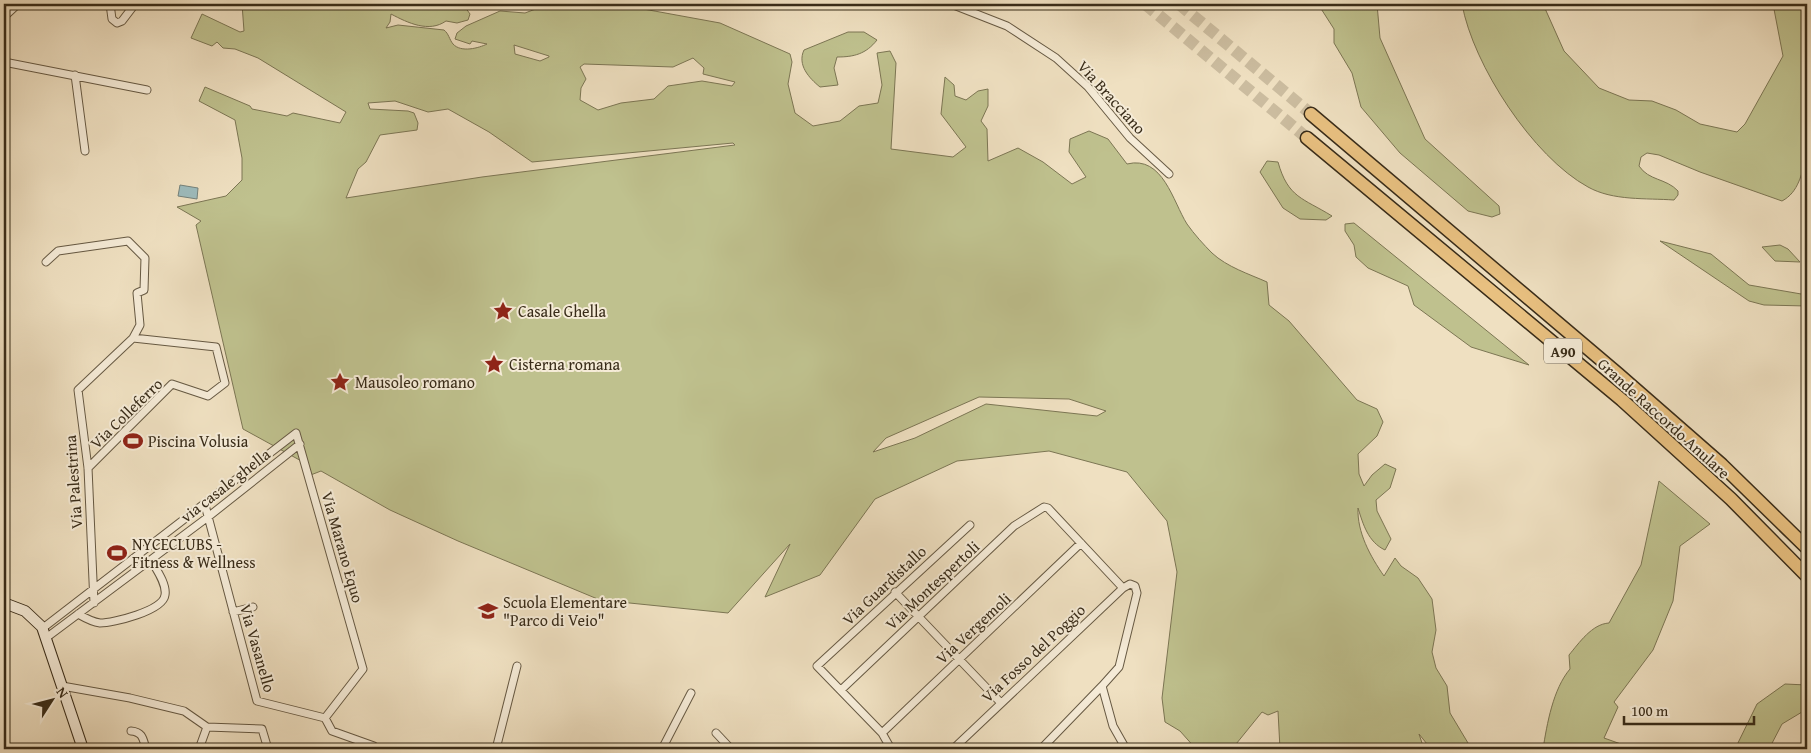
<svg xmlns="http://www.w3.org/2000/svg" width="1811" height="753" font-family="'Gentium Book Plus',serif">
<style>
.green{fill:#bfc18e;stroke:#7c7654;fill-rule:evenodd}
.water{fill:#9dbbbc;stroke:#75827b}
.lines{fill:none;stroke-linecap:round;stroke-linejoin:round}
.highway-tunnel{stroke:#cbbc9f;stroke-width:12;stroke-dasharray:12 6;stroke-linecap:butt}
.street-casing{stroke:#665943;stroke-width:9}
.secondary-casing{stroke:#392c19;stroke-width:12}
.highway-casing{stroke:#392c19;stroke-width:15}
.street{stroke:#f5ebd7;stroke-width:7}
.secondary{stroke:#f5ebd7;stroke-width:10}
.highway{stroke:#e8c080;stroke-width:12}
.labels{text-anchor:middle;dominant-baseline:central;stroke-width:4;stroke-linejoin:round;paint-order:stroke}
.shield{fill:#f5ebd7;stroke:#716552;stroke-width:1}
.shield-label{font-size:15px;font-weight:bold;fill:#392c19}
.street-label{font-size:16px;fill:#392c19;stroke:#f5ebd7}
.poi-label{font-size:16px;fill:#392c19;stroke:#f5ebd7;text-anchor:start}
</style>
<rect width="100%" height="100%" fill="#efe0c1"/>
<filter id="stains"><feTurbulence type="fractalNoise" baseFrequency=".004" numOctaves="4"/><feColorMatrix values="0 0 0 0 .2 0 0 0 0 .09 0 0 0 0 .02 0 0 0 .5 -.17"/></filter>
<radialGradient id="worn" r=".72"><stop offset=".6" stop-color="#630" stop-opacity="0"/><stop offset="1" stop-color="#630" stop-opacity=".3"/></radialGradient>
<path class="green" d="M242,4h195l6,4 22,-1 5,7 -2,6 -11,3 -11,-2c-17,12 -38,2 -55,-7l-1,8 -4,6 12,-3 46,5c5,4 5,9 9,14 8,9 26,4 34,0l-15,-3 -2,3 -15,-5 2,-6 9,-7 34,-15 25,2 16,-6 86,-1 93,17 70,31 2,8 -4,22 7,29 18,13 27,-5 19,-15 19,-3 4,-18 -5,-32 13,-2 6,12 -5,86 62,8 13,-10 -25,-33 4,-37 9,8 1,11 11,4 12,-9 10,-2v17l-7,15 6,8 1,32 30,-13 25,14 29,22 14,-7 -17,-25 1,-13 19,-8 19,8 19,25c36,-9 46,38 60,60 7,10 17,21 25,29 15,14 37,21 55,29l2,23 20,16 68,79 20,9 6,13 -6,14 -19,18 1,20 5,12 8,-11 13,-11 11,5 -6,19 -14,12 1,11 14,28 -6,11c-17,-8 -22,-26 -27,-42 -1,24 12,48 26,68l11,-18 6,8 17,12 14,21 4,31 -4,22 4,16 11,18 3,27 18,30 -4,6h-33l-12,-15 5,15h-144l-2,-38 -10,4 -6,-3 -30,37h-36l-16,-18 -15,-9 -3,-24 15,-126 -10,-51 -40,-49 -78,-21 -92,10 -82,38 -55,76 -55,22 25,-53 -62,69 -128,-13 -142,-59 -68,-31 -69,-39 -13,5 -3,-13 -62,-34 -47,-204 5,-4 -24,-14 49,-11 16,-16v-22l-7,-38 -36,-19 6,-14 45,19 2,3 35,7 6,-3 47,10 6,-11 -88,-54 -23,-9 -12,-1 -6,-6 -5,4 -21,-8 11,-24 38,18 4,-1zM514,45l35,11v1l-9,4 -25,-7zM693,58l11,10 -1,6 32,8 -3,4 -30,-5 -34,5 -14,13 -33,4 -23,7 -18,-10 1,-12 5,-9 -6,-12 4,-3 89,3zM395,101l33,11 20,-3 41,23 43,30 201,-19 2,2 -253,32 -136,21 12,-29 8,-7 14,-27 37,-5 1,-7 -4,-10 -6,-2 -38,-2 -2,-6zM979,397l90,2 37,12 -9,5 -111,-12 -71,34 -42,14 13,-14z
M1318,4h59l3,34 45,101 74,67 1,8 -8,3 -24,-6 -68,-58 -39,-46 -9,-34 -18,-30v-14z
M1462,4h81l21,47 35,37 30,12 23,1 24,9 24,14 37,8 8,-8 38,-68 -10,-52h34v153c-6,17 -8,35 -25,44l-82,-29 -41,-17 -12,-2 -6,4 -2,9c10,15 27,12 39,25v4l-4,5c-28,-2 -61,1 -86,-13 -55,-30 -115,-122 -126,-183z
M848,32h16l13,8c-11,14 -23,17 -40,17l-3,11 4,17 -18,2c-11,-9 -23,-22 -16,-37z
M1267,161l11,1c10,36 25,36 54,54l-6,4 -26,-1 -17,-11 -23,-36z
M1354,223l175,142 -58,-18 -57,-42 -6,-19 -40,-18 -12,-11 -2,-12 -9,-14v-7z
M1660,241l51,13 38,31 58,10v11l-43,-1 -15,-4z
M1780,245l8,4 12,13 -25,-1 -13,-14z
M1659,481l51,43 -30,22 -7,55 -20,49 -39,52 4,5 -14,31 31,11h-92c4,-25 10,-60 27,-80l-1,-14c10,-12 23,-31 40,-32l32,-58z
M1785,684l22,1v24l-25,15 -13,25h-34l22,-45z"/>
<path class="water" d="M180,185l18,3 -1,11 -19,-3z"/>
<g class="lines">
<path class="highway-tunnel" d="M1145,4l162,134
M1179,4l132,110"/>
<defs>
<path id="street" d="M110,4l2,15 5,4 5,-2 13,-17
M951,4l56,22 49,32 32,29 42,51 39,36
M4,17l14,-13
M4,62l143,28
M75,75l10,76
M46,262l12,-11 70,-10 17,17 -1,32 -7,3 3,32 -7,13
M88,468l84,-84 36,12 17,-13 -9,-36 -83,-9 -55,52 10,78 6,135
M895,592l105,110
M233,612l20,-5
M78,614c7,4 14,8 22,9 13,0 63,-12 65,-28 2,-11 -9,-26 -14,-35
M43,628l253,-195 67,236 -38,49 -68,-17 -52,-196
M46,638l162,-121 92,-73
M62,686l68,12 54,13 23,16 55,2 6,20
M841,690l173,-164 30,-19 4,1 75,80
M325,718l7,13 42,15
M131,731c12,1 12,8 15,18
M716,733l15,16
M882,733l199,-190
M199,749l8,-22
M496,749l21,-83
M662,749l29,-56
M891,749l-9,-16 -65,-67 153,-141
M953,749l170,-161 7,-4 5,2 2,7 -18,74 -17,19 11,40 13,23
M1041,749l61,-63"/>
<path id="secondary" d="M4,603l21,8 17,16 41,122"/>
<path id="highway" d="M1311,114l307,260 104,91 85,83
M1307,138l315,262 109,99 76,77"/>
</defs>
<use href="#street" class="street-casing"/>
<use href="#secondary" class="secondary-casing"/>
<use href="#highway" class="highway-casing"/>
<use href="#street" class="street"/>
<use href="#secondary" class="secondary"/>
<use href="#highway" class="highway"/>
</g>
<defs>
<symbol id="sight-bare" viewBox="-9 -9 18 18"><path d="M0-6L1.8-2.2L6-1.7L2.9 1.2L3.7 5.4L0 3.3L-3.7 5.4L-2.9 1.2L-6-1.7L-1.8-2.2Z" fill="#8f2418" stroke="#f5ebd7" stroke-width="2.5" paint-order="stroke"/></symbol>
<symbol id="stadium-bare" viewBox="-9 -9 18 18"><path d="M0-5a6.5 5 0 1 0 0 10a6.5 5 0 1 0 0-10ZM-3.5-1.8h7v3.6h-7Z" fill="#8f2418" stroke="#f5ebd7" stroke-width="2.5" paint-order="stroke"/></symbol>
<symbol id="school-bare" viewBox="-9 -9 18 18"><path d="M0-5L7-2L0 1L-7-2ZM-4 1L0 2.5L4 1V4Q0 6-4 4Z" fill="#8f2418" stroke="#f5ebd7" stroke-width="2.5" paint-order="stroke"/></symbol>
</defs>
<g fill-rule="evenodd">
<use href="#sight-bare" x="489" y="297" width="28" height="28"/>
<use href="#sight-bare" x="480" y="350" width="28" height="28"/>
<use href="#sight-bare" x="326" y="368" width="28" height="28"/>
<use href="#stadium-bare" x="119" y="427" width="28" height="28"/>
<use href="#stadium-bare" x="103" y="539" width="28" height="28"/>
<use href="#school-bare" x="474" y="597" width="28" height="28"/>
</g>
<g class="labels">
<rect class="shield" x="1544" y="338.5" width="38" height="25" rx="4"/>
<g class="shield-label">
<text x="1563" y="351">A90</text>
</g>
<g class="street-label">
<text transform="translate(1112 97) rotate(48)">Via Bracciano</text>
<text transform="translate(126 413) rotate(-44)">Via Colleferro</text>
<text transform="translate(1664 418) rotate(42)">Grande Raccordo Anulare</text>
<text transform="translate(73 482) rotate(-94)">Via Palestrina</text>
<text transform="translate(225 485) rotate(-38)">via casale ghella</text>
<text transform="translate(343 547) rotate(74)">Via Marano Equo</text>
<text transform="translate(884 585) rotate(-43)">Via Guardistallo</text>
<text transform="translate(932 585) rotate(-43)">Via Montespertoli</text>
<text transform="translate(973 628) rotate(-43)">Via Vergemoli</text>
<text transform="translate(258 648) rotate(74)">Via Vasanello</text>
<text transform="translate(1033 653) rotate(-43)">Via Fosso del Poggio</text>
</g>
<g class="poi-label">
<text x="518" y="311">Casale Ghella</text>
<text x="509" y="364">Cisterna romana</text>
<text x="355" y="382">Mausoleo romano</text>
<text x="148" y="441">Piscina Volusia</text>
<text x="132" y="544">NYCECLUBS -<tspan x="132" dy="18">Fitness &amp; Wellness</tspan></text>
<text x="503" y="602">Scuola Elementare<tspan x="503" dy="18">"Parco di Veio"</tspan></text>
</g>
</g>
<rect width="1811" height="753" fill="none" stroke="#efe0c1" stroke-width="20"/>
<rect x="5" y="5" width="1801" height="743" fill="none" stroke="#392c19" stroke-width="2.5"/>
<rect x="10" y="10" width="1791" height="733" fill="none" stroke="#392c19"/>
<g transform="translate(52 700) rotate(54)" stroke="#f5ebd7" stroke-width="4" paint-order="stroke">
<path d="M0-4L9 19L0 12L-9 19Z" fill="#392c19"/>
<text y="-8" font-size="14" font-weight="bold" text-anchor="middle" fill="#392c19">N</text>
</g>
<path d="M1624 716v8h130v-8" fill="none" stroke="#392c19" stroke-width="2.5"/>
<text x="1631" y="716" font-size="15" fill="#392c19" stroke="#f5ebd7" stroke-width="4" paint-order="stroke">100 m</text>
<rect width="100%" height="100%" filter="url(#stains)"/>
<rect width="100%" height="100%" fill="url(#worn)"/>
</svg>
